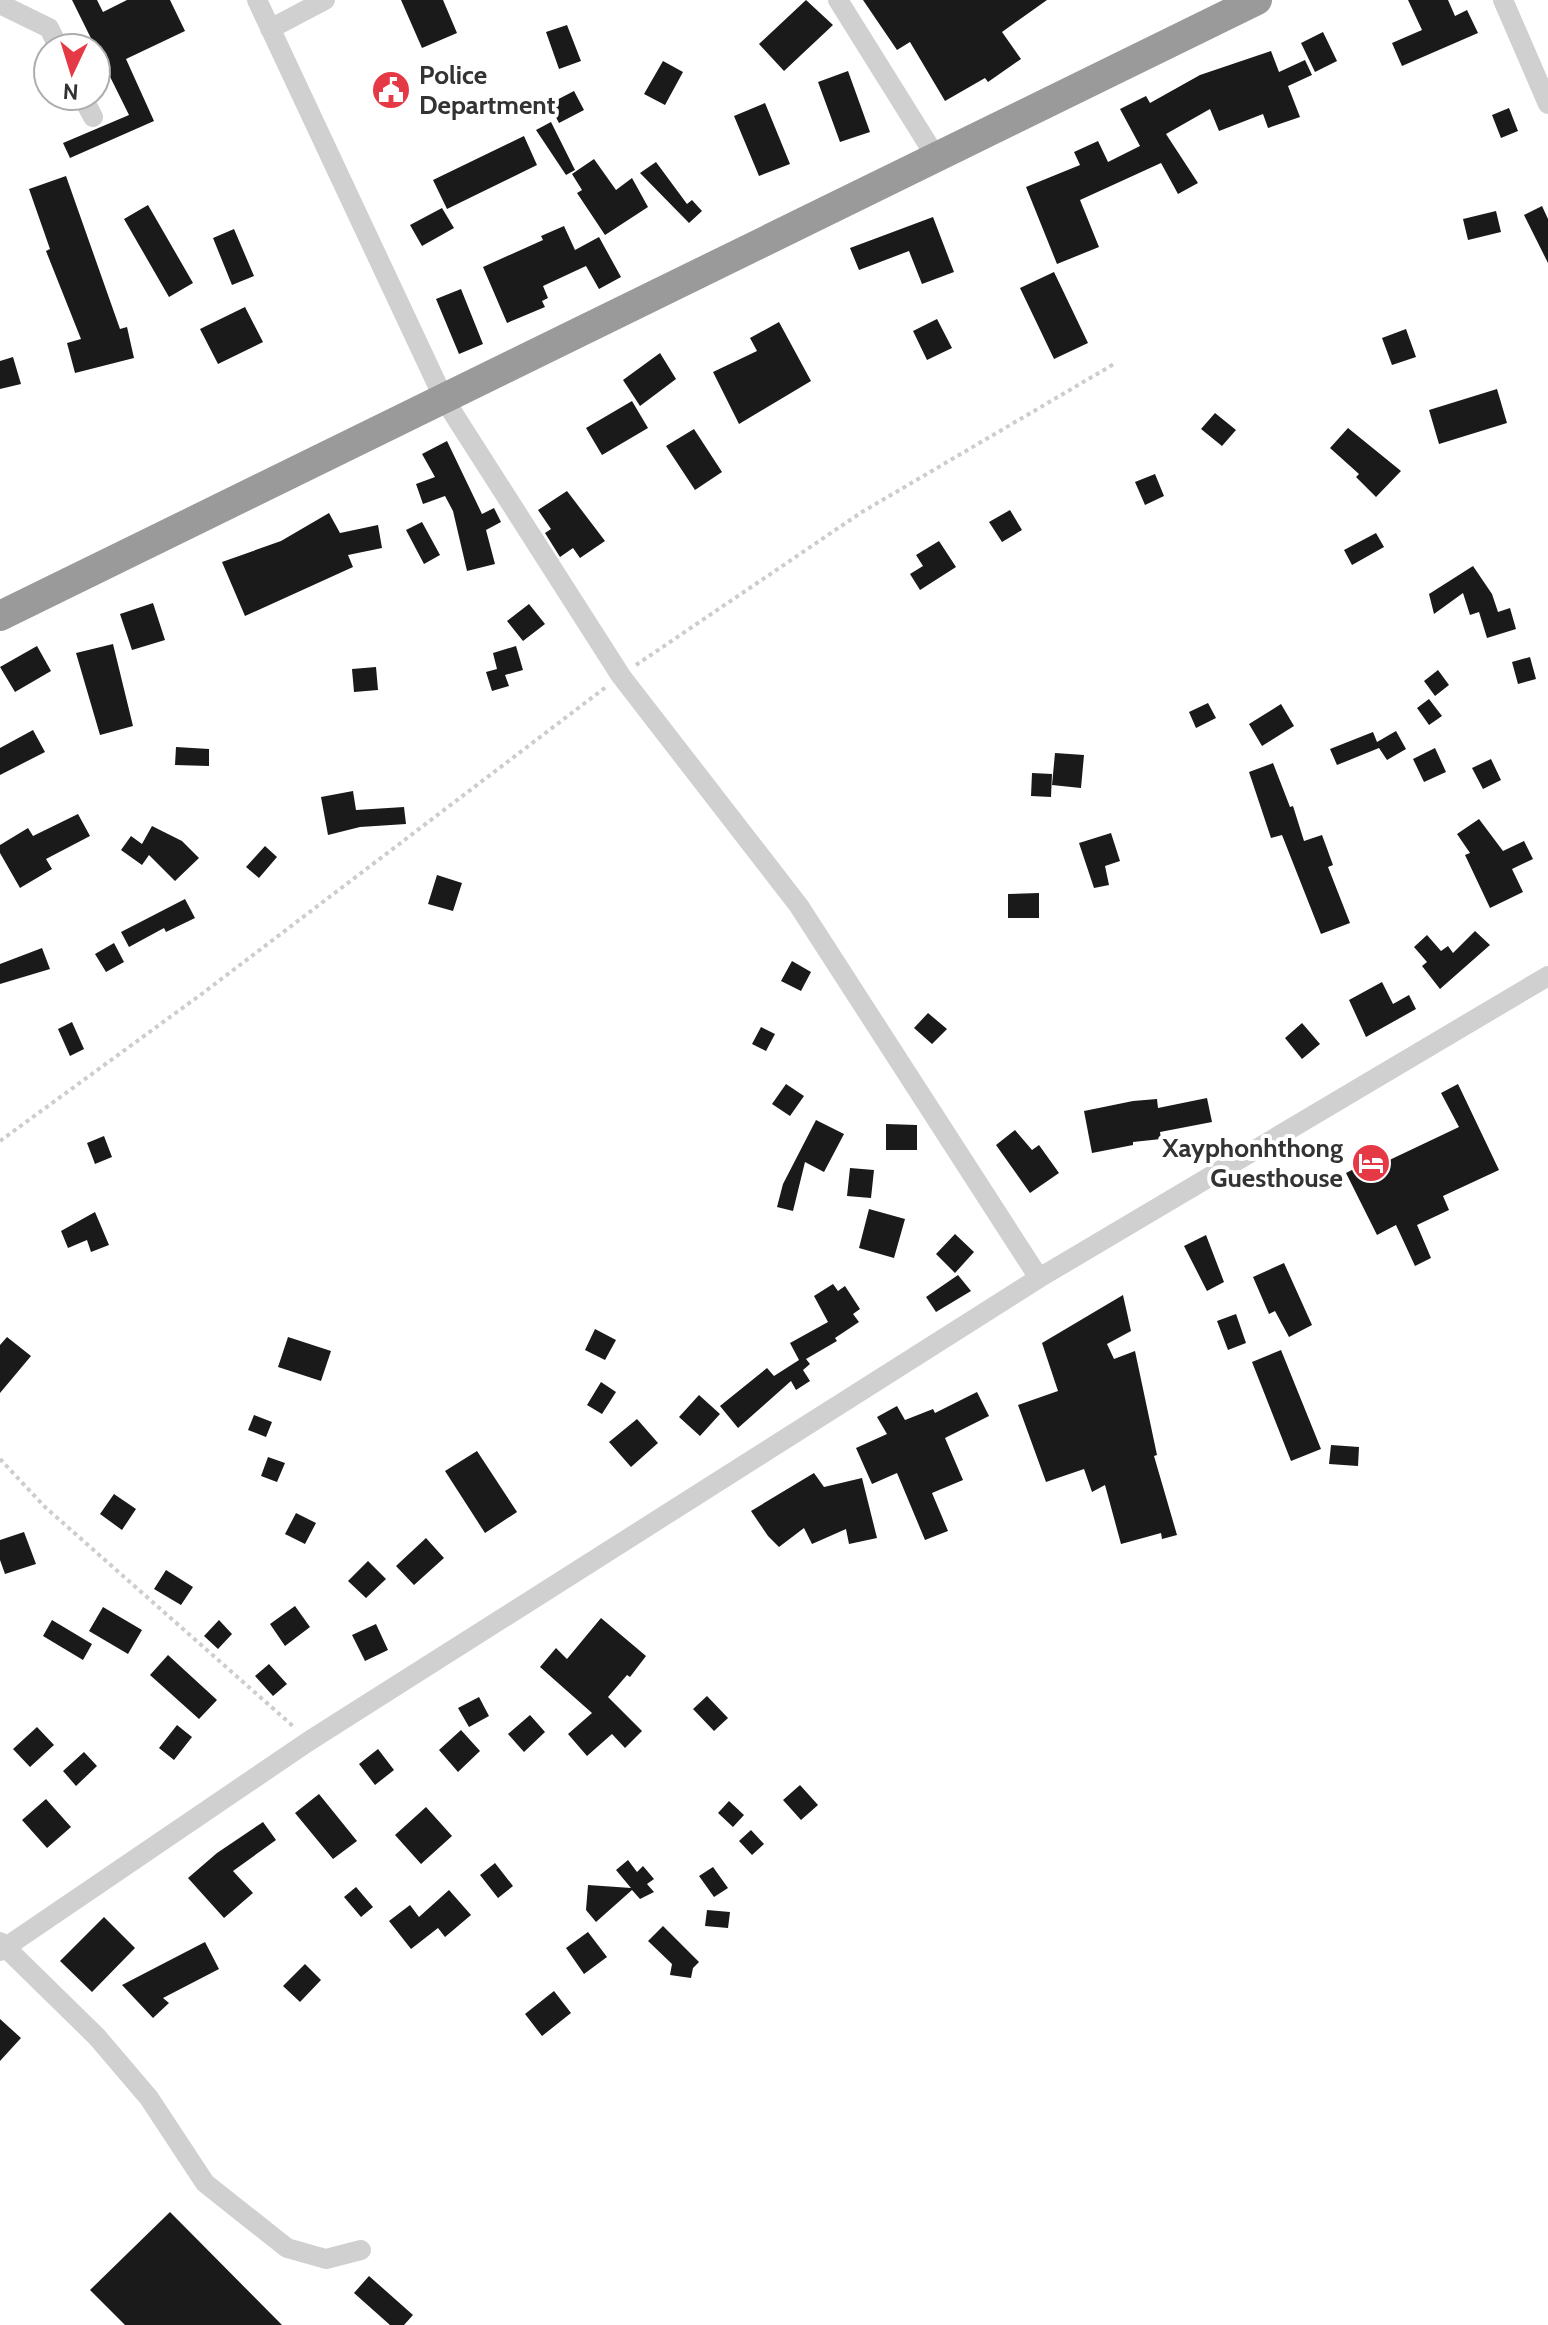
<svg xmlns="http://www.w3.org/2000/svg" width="1548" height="2325" font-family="Cabin,sans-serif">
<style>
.building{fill:#1a1a1a}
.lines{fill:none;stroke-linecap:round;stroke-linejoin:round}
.path{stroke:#cdcdcd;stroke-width:4;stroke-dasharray:4 4;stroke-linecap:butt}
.minor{stroke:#d0d0d0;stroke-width:20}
.highway{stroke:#9a9a9a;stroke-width:30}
.labels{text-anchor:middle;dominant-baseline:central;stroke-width:8;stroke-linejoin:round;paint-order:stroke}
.poi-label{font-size:26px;font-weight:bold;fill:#333;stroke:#fff;text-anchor:start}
</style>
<rect width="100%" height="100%" fill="#fff"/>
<path class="building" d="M72,0h25l6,12 24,-12h43l15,31 -59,28 28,62 -84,37 -7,-15 66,-28z
M401,0h42l14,33 -35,15z
M806,0l27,25 -49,46 -25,-27z
M863,0h184l-45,32 19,27 -33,23 -3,-4 -40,23 -35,-59 -13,8z
M1408,0h40l7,16 12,-6 11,23 -76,33 -10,-23 30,-13z
M567,25l14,36 -22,8 -13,-37z
M1323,32l14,29 -22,11 -14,-29z
M1271,51l8,21 26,-12 7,15 -24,11 12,31 -32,11 -5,-14 -44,17 -9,-22 -44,25 32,49 -20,11 -17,-31 -81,37 19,47 -42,17 -31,-77 54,-22 -6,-13 24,-11 10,21 32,-16 -20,-37 26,-13 4,7 50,-28z
M663,61l20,11 -18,33 -21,-11z
M848,71l22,61 -30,10 -22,-60z
M574,91l10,19 -25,13 -10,-19z
M765,103l25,61 -31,12 -25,-60z
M1509,108l9,23 -17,7 -9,-23z
M551,122l24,48 -9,5 -30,-45z
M524,136l13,29 -90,44 -14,-29z
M594,159l22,31 16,-12 16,29 -43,28 -28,-42 5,-3 -10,-16z
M656,162l31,42 5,-4 10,11 -13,12 -49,-50z
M66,176l54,153 7,-2 7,31 -59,15 -8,-30 14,-4 -35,-88 4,-2 -21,-60z
M148,205l45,78 -24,14 -45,-78z
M1542,206l6,13v44l-24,-48z
M442,208l12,20 -32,18 -12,-21z
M1496,211l5,21 -33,8 -5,-21z
M933,217l21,55 -32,12 -13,-33 -50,19 -9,-22z
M564,226l11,24 24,-13 22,40 -22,12 -13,-23 -43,20 5,12 -6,3 3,6 -38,16 -24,-56 60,-27 -2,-4z
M234,229l20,47 -22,9 -19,-47z
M1054,272l34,71 -34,16 -34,-71z
M461,289l22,55 -24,10 -23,-55z
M245,307l18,35 -45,22 -18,-35z
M937,319l15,29 -25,12 -14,-29z
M779,322l32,59 -72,43 -26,-52 44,-21 -7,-13z
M1406,329l10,28 -24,8 -10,-27z
M660,353l16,26 -36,27 -17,-26z
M13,357l8,27 -21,5v-28z
M1497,389l10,34 -68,21 -10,-34z
M632,401l16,27 -46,27 -16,-27z
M1215,413l21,17 -14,16 -21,-17z
M1348,428l53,43 -25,26 -20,-20 3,-3 -29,-26z
M694,429l28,43 -27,18 -29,-44z
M447,441l35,73 12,-6 7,14 -15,8 9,34 -28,7 -14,-60 -8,-15 -22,8 -7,-20 19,-7 -13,-23z
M1155,474l9,22 -19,9 -10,-23z
M567,491l38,50 -25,17 -7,-10 -13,9 -15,-24 6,-4 -13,-19z
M1010,510l12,20 -20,12 -13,-20z
M329,513l11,20 38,-8 4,23 -34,7 5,12 -108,49 -23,-54 59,-21z
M422,522l18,33 -16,9 -18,-34z
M1376,533l8,14 -32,18 -8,-15z
M939,541l17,26 -36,23 -10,-16 13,-8 -7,-11z
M1473,566l19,28 6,18 12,-4 6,21 -29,9 -8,-26 -9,3 -7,-22 -29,21 -5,-20z
M153,603l12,37 -33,10 -12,-36z
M529,604l16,20 -22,17 -16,-20z
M113,644l20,82 -33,9 -24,-82z
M37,646l14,25 -36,21 -15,-25z
M516,646l7,24 -18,5 4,11 -17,5 -6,-19 11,-3 -4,-16z
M1530,657l6,22 -18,5 -6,-22z
M376,667l2,23 -24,2 -2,-23z
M1438,670l11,15 -14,11 -11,-15z
M1429,699l13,17 -13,9 -12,-17z
M1208,703l8,15 -20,10 -7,-16z
M1281,704l13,22 -32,20 -13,-22z
M33,730l12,22 -45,23v-27z
M1396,731l10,18 -19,11 -8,-12 -42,17 -7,-16 43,-17 4,10z
M176,747l33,2v17l-34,-1z
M1435,748l11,24 -22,10 -11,-23z
M1055,753l29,2 -3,33 -29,-3z
M1491,759l10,21 -18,9 -11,-21z
M1273,763l17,44 3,-1 11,35 18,-6 11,30 -5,2 22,56 -29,11 -39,-99 -11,3 -22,-66z
M1032,773l20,1 -1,23 -20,-1z
M353,791l3,19 48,-3 2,17 -46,3 -32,8 -7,-38z
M78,814l12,22 -44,23 6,10 -32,19 -20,-35v-8l28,-17 5,8z
M1479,819l24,32 21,-10 9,18 -21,10 11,23 -33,16 -25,-53 5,-2 -13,-19z
M152,826l30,15 17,17 -24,23 -26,-26 -7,10 -21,-15 10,-14 11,8z
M1111,833l9,28 -15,5 4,19 -15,3 -15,-45z
M265,846l12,11 -18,21 -13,-11z
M437,875l25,8 -9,28 -25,-7z
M1039,893v25h-31v-24z
M185,899l10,19 -29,14 -2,-4 -35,19 -8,-15z
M1475,931l15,14 -50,44 -18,-23 5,-4 -13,-15 13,-12 14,16 7,-5 5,7z
M114,943l10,19 -18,10 -11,-18z
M42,948l8,21 -50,15v-20z
M792,961l19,11 -10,19 -20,-10z
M1382,982l11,22 16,-9 7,14 -50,28 -17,-37z
M928,1013l19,16 -15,15 -18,-16z
M72,1022l12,27 -14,7 -12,-27z
M1302,1023l18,21 -18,15 -17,-21z
M761,1027l14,7 -9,17 -14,-7z
M786,1084l18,12 -14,20 -18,-12z
M1458,1084l41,86 -56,26 6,14 -32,15 14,33 -16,8 -19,-41 -19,10 -31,-62 31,-16 4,7 78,-37 -18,-34z
M1207,1098l5,24 -52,10 1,7 -28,3v3l-41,8 -8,-42 49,-10 24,-2 1,9z
M816,1120l28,14 -20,38 -19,-10 -12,49 -16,-4 6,-23z
M886,1124l31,1v25h-31z
M1015,1130l17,20 7,-5 20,28 -29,20 -34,-48z
M104,1136l8,21 -17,7 -8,-21z
M850,1168l24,2 -3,28 -24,-2z
M869,1209l36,10 -11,39 -35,-10z
M95,1212l14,33 -18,7 -4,-12 -19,8 -7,-17z
M955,1234l19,18 -19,21 -19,-19z
M1206,1235l18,47 -17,9 -23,-45z
M1284,1263l28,62 -23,12 -14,-26 -6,3 -16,-37z
M958,1275l13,16 -35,21 -10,-15z
M833,1284l5,7 7,-5 15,23 -7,5 6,8 -24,16 2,3 -31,18 4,5 -7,6 7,11 -14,9 -5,-9 -53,47 -18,-22 47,-38 7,8 25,-16 -9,-17 38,-21 -14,-26z
M1123,1295l8,36 -24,13 7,15 21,-8 22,104 -3,1 23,79 -15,4 -1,-6 -40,11 -16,-59 -13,7 -8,-23 -38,13 -28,-77 40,-14 -16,-48z
M1236,1314l10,29 -18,7 -11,-29z
M595,1329l21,11 -11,20 -20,-10z
M7,1337l24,19 -31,37v-48z
M288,1337l43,14 -10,30 -43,-14z
M1281,1350l40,99 -30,12 -39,-99z
M601,1382l15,10 -14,22 -15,-9z
M977,1392l12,24 -44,22 18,42 -31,13 16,38 -23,9 -28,-67 -25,11 -16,-36 31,-14 -10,-17 20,-11 8,14 28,-11 2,4z
M699,1395l21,19 -20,22 -21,-19z
M254,1415l18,7 -6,15 -18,-7z
M637,1419l21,24 -27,24 -22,-25z
M1331,1445l28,2 -1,19 -29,-2z
M477,1451l40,61 -32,21 -40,-62z
M268,1457l17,6 -8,19 -16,-6z
M814,1473l10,14 38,-9 15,60 -28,6 -3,-15 -34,15 -8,-16 -25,19 -11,-11 -17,-25z
M114,1494l22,15 -14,21 -22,-16z
M296,1513l20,10 -11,21 -20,-10z
M24,1532l12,32 -31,10 -5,-14v-20z
M426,1538l18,20 -30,27 -18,-19z
M368,1561l18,18 -20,19 -18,-17z
M166,1570l27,17 -12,18 -27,-16z
M295,1606l15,21 -25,19 -15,-22z
M103,1607l39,23 -14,24 -39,-23z
M601,1618l45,38 -16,21 -3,-2 -19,22 34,34 -17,17 -13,-14 -25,22 -19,-22 24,-21 -52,-46 16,-19 11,11z
M52,1620l40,24 -9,16 -40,-24z
M219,1620l13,14 -14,15 -14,-13z
M376,1624l12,26 -23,11 -13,-26z
M168,1655l49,45 -18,19 -49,-44z
M269,1664l18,20 -14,12 -18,-20z
M707,1696l21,22 -14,13 -21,-22z
M479,1697l10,19 -20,11 -11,-19z
M530,1715l15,17 -21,20 -16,-18z
M177,1725l15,12 -18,23 -15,-12z
M37,1727l17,18 -24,22 -17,-18z
M461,1730l19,21 -22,21 -19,-22z
M378,1749l16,21 -19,15 -16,-21z
M84,1752l13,14 -21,20 -13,-15z
M800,1785l18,20 -17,15 -18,-20z
M319,1794l38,47 -24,18 -38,-46z
M46,1799l25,28 -24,21 -25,-28z
M729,1801l15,14 -11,12 -15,-14z
M426,1807l26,29 -31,28 -26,-29z
M263,1822l13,18 -43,31 20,22 -29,25 -36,-40 29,-25z
M751,1830l13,14 -12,11 -13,-14z
M628,1860l9,12 6,-6 11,13 -7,5 7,8 -14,7 -8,-9 -36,32 -10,-12 2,-25 43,3 -15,-18z
M495,1863l18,23 -15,12 -18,-23z
M713,1867l15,21 -14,9 -15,-21z
M356,1887l17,20 -12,10 -17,-20z
M449,1890l22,25 -26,22 -7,-9 -27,21 -22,-28 21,-16 9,12z
M707,1910l23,2 -2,16 -23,-2z
M104,1917l31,31 -43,44 -32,-31z
M663,1926l36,36 -6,6 -2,10 -21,-3 2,-11 -24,-23z
M588,1932l19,25 -23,17 -18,-26z
M205,1942l14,27 -56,29 6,5 -16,15 -31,-33z
M305,1964l16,16 -21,22 -17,-16z
M554,1991l17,22 -29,23 -17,-22z
M0,2019l21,19 -21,23z
M170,2212l112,113h-157l-35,-35z
M369,2276l44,39 -9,10h-14l-36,-32z"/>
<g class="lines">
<path class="path" d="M636,665l226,-153 252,-148
M0,1141l203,-148 403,-306
M0,1459l45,48 249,220"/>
<path class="minor" d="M257,0l187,399 177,277 178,230 240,372
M838,0l98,157
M1503,0l45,104
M0,4l49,24 10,20
M270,29l55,-29
M82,96l11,21
M0,1942l97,95 52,61 56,85 82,65 39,11 35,-9
M0,1951l309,-210 730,-463 509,-302"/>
<path class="highway" d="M0,616l1257,-616"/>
</g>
<defs>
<symbol id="civic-disc" viewBox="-11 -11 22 22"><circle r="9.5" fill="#e63946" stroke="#fff"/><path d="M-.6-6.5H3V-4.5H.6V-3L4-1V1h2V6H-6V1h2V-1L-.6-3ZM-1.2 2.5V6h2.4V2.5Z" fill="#fff"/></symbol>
<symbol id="hotel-disc" viewBox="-11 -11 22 22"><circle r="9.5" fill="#e63946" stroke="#fff"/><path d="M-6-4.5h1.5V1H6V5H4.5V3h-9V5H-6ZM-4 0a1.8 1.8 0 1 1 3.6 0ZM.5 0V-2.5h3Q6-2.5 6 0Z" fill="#fff"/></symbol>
</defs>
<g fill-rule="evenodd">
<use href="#civic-disc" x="369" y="68" width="44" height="44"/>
<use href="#hotel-disc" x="1349" y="1141" width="44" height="44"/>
</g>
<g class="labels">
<g class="poi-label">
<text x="419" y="75">Police<tspan x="419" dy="30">Department</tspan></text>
<text x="1343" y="1148" text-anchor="end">Xayphonhthong<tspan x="1343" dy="30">Guesthouse</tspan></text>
</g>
</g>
<g transform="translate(72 72) rotate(184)"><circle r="38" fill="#ffffff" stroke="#adadad" stroke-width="2"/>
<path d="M0-6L14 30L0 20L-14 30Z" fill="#e63946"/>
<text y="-12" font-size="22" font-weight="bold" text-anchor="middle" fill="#333333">N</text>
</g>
</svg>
